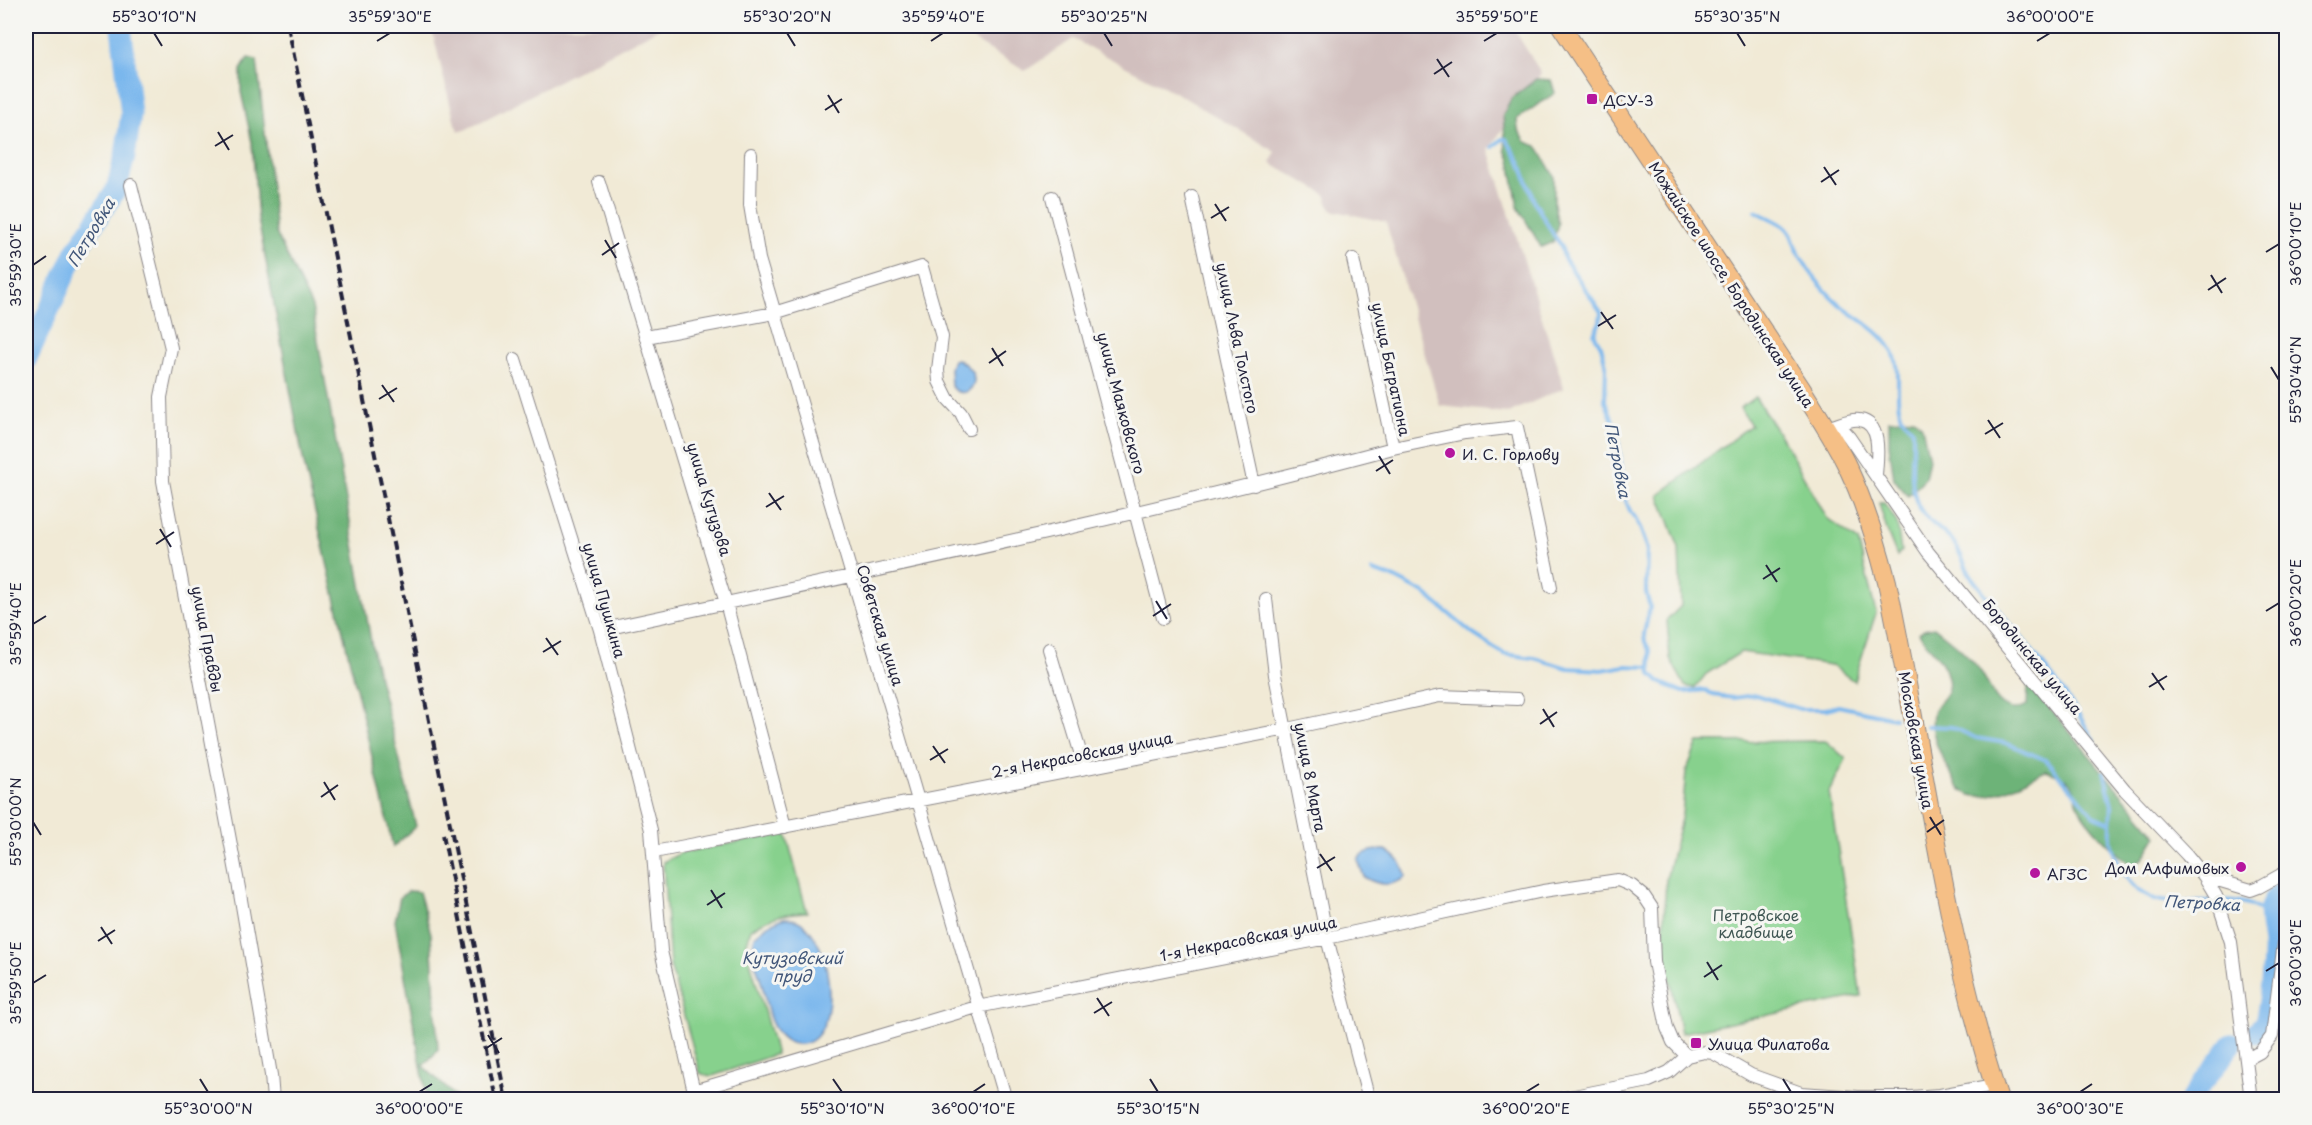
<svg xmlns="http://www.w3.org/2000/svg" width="2312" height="1125" font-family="'Playpen Sans',sans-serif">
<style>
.industrial{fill:#d1bfbe}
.green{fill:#87d18d;stroke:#547a64;stroke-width:1.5}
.forest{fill:#6db378;stroke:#486a5a;stroke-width:1.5}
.water{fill:#7ab7ed;stroke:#4e6c94;stroke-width:1.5}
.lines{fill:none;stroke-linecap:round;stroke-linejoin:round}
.stream{stroke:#7ab7ed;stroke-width:4}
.river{stroke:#7ab7ed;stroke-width:21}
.minor-casing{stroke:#8a8688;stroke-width:14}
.primary-casing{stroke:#8a8688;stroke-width:20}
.minor{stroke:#fff;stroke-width:12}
.primary{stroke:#f5bf86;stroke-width:18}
.rail{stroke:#22223b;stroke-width:4;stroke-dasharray:9 4.5;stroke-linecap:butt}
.ticks{fill:none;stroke:#22223b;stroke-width:2}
.poi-dot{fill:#b5179e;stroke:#f6f6f2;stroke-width:2}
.labels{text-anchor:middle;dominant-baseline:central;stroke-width:6;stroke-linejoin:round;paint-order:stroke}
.poi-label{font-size:15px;fill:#22223b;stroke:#f6f6f2;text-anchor:start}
.street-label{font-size:15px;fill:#22223b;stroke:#f6f6f2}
.park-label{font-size:15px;fill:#405754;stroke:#f6f6f2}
.water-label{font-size:16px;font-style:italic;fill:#415679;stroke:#f6f6f2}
.neatline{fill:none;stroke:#22223b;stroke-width:2}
.ticks-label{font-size:15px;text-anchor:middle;fill:#22223b}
</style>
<rect width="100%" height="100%" fill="#f6f6f2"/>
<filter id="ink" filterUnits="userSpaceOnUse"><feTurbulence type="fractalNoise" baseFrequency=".0167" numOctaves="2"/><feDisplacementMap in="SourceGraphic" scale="12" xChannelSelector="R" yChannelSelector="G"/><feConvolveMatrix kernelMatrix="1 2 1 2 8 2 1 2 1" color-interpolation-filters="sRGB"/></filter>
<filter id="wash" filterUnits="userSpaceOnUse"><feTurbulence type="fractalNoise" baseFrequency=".008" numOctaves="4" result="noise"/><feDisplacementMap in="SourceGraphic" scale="24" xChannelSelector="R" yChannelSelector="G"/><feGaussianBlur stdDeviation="1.35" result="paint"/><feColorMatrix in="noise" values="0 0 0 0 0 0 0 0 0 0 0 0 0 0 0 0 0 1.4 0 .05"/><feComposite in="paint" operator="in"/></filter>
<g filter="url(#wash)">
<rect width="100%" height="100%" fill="#f1ead6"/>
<path class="industrial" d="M431,26h232l-200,105 -5,-1 -3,-6z
M950,26h562l29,47 -52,76 75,239 -56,25 -68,-7 -54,-184 -55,-12 -6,-16 -55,-31 6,-11 -96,-57 -107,-56 -48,32z"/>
<path class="green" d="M1755,397l31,48 41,73 31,23 18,72 -22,68 -23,-16 -90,-13 -35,22 -11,14 -10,-2 -15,-28 -3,-38 14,-14 -2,-58 -20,-53 92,-70 -11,-17z
M1879,503h5l13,20 4,28 -4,5 -10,-25z
M1826,741l20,18 -17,33 32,204 -180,37 -18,-90 3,-64 16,-64 4,-43 12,-30z
M786,833l21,79c-22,1 -37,5 -56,17l-5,17 30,108 -66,23 -10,-4 -30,-108 -7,-103 18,-9z"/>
<path class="forest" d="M248,58l9,2 19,173 36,74 62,351 42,168 -23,21 -89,-383 -46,-245 -6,-77 -11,-50v-22z
M1536,79l15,1 4,13 -38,26 1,11 8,12 11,4 17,30v28l4,20 -5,18 -12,5 -23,-40 -8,-47 -4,-10 -3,-35 8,-16z
M1914,418l8,8 7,33 -4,19 -17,18 -14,-17 -5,-35v-24z
M1934,627c16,13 35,27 47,45 8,12 13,31 28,36 7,3 12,0 18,-3l1,-18 8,5 121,144 -14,23 -11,7c-18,-15 -33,-29 -47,-48 -18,-25 3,-34 -39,-47 -22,8 -62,38 -85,19 -6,-5 -10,-17 -14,-24 -9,-16 -17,-33 -14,-52 2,-14 19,-16 15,-36 -4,-20 -20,-29 -29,-45l5,-4z
M409,891l10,1 12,42 7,116 -15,16 35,33h-31l-32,-178 5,-24z"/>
<path class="water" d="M957,359c35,19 7,46 -6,27l-1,-18 3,-8z
M1386,850c11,7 18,14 20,27 -14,10 -27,9 -42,0l-6,-17c6,-10 17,-10 28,-10z
M784,918c51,-2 63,130 13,126 -14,-1 -21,-12 -26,-23 -5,-13 -6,-27 -10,-40 -2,-9 -7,-18 -8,-27 -1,-5 1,-12 2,-18l13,-11z"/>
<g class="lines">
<path class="stream" d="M1493,147l9,-8h4l14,22 14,40 19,33 8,11 3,13 37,54 -1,10 -6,12 7,12 5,20 -1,35 12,30 9,70 5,12 6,6 10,28 -1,45 4,15 -6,27 1,8 5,9 1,23 8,8 24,10 23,-2 7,5 20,3 23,-3 44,14h26l12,-3 56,12
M1755,211c10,5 21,9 29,15 10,8 9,18 15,28 10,18 24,36 40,50 18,15 40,25 52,45 17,27 -6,59 22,81 1,24 -5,49 4,73 7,18 25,26 37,40 9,13 11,27 22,40 43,53 91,104 122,166
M1372,571l23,7 29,15 49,41 31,20 30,4 34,10 34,2 23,-4 25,1
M1927,726l25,1 24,11 30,5 40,17 49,56 16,7c0,7 -1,16 1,23 1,8 6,14 9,21 31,70 110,6 147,51
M2104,772l8,33 -1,18"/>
<path class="river" d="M26,360l50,-109 40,-61 9,-34 6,-42 -10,-88
M2255,1033c3,-3 7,-7 9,-10 5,-9 10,-68 9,-79 -2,-21 -12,-42 13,-54
M2190,1100l42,-56"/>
</g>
</g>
<g filter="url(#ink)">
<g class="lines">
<defs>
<path id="minor" d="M751,154l-1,51 9,54 247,841
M599,182l127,421 59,224
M131,185l40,163 -10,49 2,84 76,407 32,187 2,25
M1052,197l111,421
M1192,197l62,288
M1353,259l40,189 72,-15 52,-6 34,160
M646,337l128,-24 148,-46 20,70 -4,33 1,11 9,18 13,14 8,16
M515,359l85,271 51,200 10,121 35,149
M1838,425l11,12 79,115 197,238 62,65 17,21 12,20 15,46 20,158
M1832,426c8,-2 19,-8 28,-6 23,4 17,39 16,55
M1266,599l9,76 52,263 42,162
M600,630c265,-57 531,-112 793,-182
M1049,649l36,119
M654,852l633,-123 153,-33 77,3
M2204,876l47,14 8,-3 27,-15
M2247,1059l13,-7 12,-16 12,-94 2,-5
M693,1091l284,-84 350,-69 216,-47 75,-11 14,6 12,10 8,12 2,54 13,66 6,14 14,14
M1554,1100l95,-19 20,-9 18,-16 18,-4 8,1 38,22 50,18 57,4h53l29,-2 54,-10"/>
<path id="primary" d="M1561,26l240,362c16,26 34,52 47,80 17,36 29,75 39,114 37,173 56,349 112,518"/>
</defs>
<use href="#minor" class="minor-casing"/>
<use href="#primary" class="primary-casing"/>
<use href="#minor" class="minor"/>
<use href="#primary" class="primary"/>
<path class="rail" d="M288,26l218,1074
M443,834l53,266"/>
</g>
</g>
<path class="ticks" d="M154,33l8,13M787,33l8,13M1104,33l8,13M1737,33l8,13M377,41l13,-8M931,41l12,-8M1484,41l13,-8M2037,41l13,-8M1437,59l12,18M1434,74l18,-12M828,95l11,18M825,110l17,-11M218,132l11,18M215,146l18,-11M1824,167l12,18M1821,182l18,-12M1215,204l11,17M1211,218l18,-11M605,240l11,18M2266,252l13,-8M602,255l17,-12M33,265l13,-9M2211,275l11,18M2208,290l18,-12M1601,312l12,17M1598,326l18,-11M992,348l11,18M989,363l17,-12M2271,367l8,13M382,385l12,17M379,399l18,-11M1988,420l12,18M1985,434l18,-11M1379,456l11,18M1376,471l17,-11M769,493l12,17M766,507l18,-11M160,529l11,18M156,544l18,-12M1766,565l11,17M1763,579l17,-11M1156,601l11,18M2266,611l13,-8M1153,616l18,-12M33,624l13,-8M546,638l12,17M543,652l18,-11M2152,673l12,17M2149,687l18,-11M1543,709l11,18M1540,724l17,-12M933,746l12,17M930,760l18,-11M324,782l11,18M321,797l17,-12M1930,817l11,18M33,822l8,13M1927,832l17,-12M1320,854l12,17M1317,868l18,-11M711,890l11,18M707,905l18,-12M101,927l11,17M98,941l17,-11M1707,962l11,18M2266,971l13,-8M1704,977l18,-12M33,983l13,-8M1097,998l12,18M1094,1013l18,-11M488,1035l11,18M485,1049l17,-11M200,1079l8,13M833,1079l9,13M1150,1079l8,13M1783,1079l8,13M419,1092l13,-8M973,1092l12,-8M1526,1092l13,-8M2080,1092l12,-8"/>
<g class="poi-dot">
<rect x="1586" y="93" width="12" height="12" rx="3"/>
<circle cx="1450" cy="453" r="6"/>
<circle cx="2241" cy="867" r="6"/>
<circle cx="2035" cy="873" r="6"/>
<rect x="1690" y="1037" width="12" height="12" rx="3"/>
</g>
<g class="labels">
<g class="poi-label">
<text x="1604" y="99">ДСУ-3</text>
<text x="1462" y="453">И. С. Горлову</text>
<text x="2229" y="867" text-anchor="end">Дом Алфимовых</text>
<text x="2047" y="873">АГЗС</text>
<text x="1708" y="1043">Улица Филатова</text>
</g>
<g class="street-label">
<text transform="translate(1732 284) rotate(57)">Можайское шоссе, Бородинская улица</text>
<text transform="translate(1238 338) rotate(78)">улица Льва Толстого</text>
<text transform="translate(1392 369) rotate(78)">улица Багратиона</text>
<text transform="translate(1122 403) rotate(75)">улица Маяковского</text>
<text transform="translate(710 499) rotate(73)">улица Кутузова</text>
<text transform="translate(605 600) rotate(74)">улица Пушкина</text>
<text transform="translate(881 625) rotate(73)">Советская улица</text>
<text transform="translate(208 639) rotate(79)">улица Правды</text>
<text transform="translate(2033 656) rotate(50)">Бородинская улица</text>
<text transform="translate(1917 740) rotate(80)">Московская улица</text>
<text transform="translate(1082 754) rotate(-11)">2-я Некрасовская улица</text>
<text transform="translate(1311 777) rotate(79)">улица 8 Марта</text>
<text transform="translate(1248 938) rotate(-11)">1-я Некрасовская улица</text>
</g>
<g class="park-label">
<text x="1756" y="914">Петровское<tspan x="1756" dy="17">кладбище</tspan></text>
</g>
<g class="water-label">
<text transform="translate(90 232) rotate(-59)">Петровка</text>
<text transform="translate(1619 460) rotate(79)">Петровка</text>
<text transform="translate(2202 902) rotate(3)">Петровка</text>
<text x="792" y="957">Кутузовский<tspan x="792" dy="18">пруд</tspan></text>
</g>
</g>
<rect width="2312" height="1125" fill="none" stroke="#f6f6f2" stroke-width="66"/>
<rect x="33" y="33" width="2246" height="1059" class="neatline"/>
<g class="ticks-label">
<text x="154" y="22">55°30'10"N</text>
<text x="390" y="22">35°59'30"E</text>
<text x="787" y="22">55°30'20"N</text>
<text x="943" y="22">35°59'40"E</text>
<text x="1104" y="22">55°30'25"N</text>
<text x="1497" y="22">35°59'50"E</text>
<text x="1737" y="22">55°30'35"N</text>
<text x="2050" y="22">36°00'00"E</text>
<text transform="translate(2296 244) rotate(-90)" y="5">36°00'10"E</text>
<text transform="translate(16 265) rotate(-90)" y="5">35°59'30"E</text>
<text transform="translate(2296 380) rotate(-90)" y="5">55°30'40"N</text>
<text transform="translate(2296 603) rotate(-90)" y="5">36°00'20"E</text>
<text transform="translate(16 624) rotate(-90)" y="5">35°59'40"E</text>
<text transform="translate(16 822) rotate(-90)" y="5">55°30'00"N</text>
<text transform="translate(2296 963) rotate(-90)" y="5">36°00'30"E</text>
<text transform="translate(16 983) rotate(-90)" y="5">35°59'50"E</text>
<text x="208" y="1114">55°30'00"N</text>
<text x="419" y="1114">36°00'00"E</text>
<text x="842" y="1114">55°30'10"N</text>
<text x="973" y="1114">36°00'10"E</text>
<text x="1158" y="1114">55°30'15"N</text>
<text x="1526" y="1114">36°00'20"E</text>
<text x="1791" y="1114">55°30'25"N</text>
<text x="2080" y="1114">36°00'30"E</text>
</g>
</svg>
